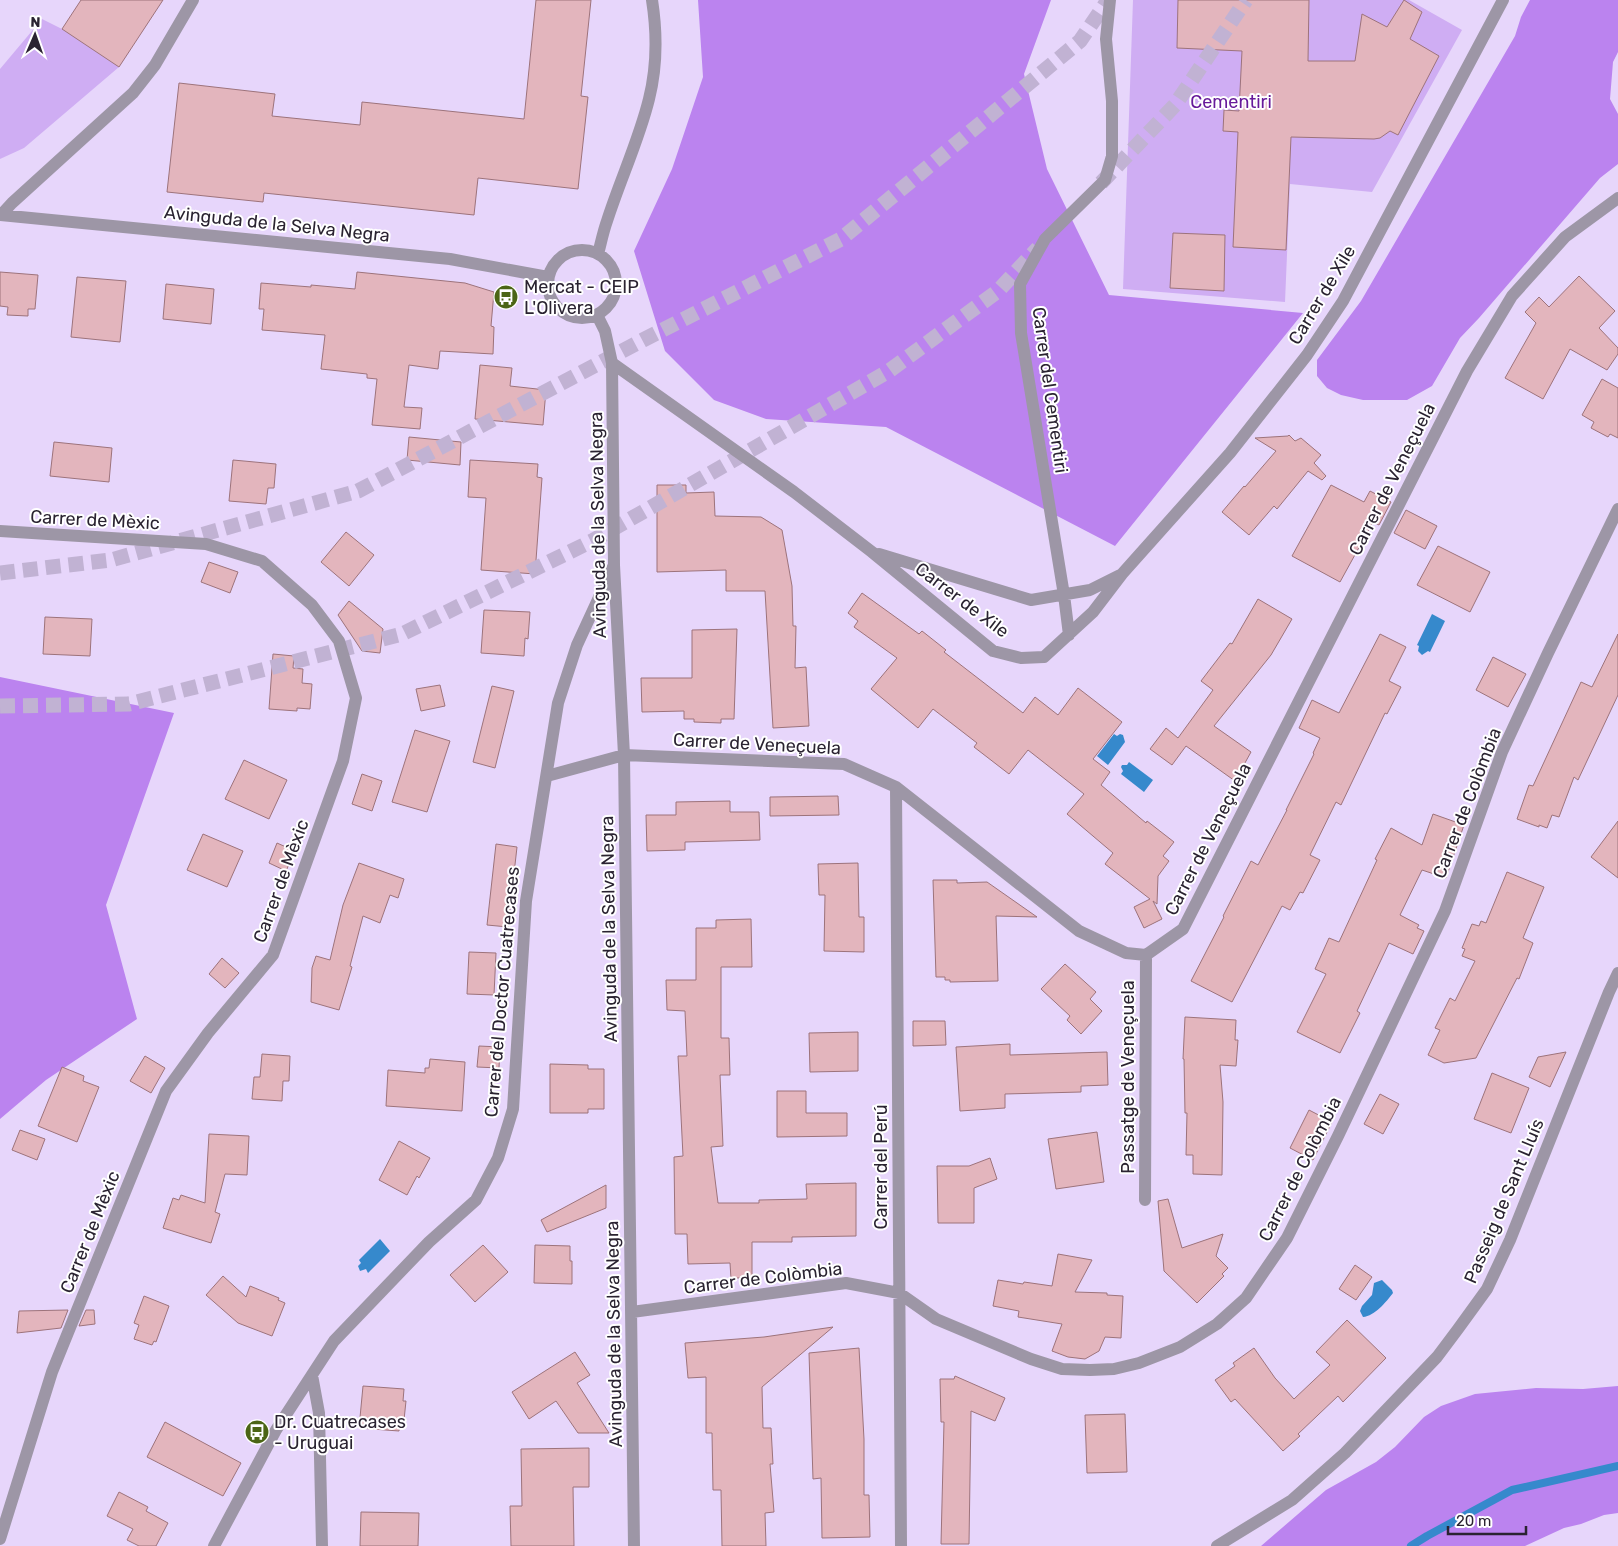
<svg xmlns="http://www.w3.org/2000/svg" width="1618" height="1546" font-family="Rubik,sans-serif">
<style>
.green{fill:#cfadf3}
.forest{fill:#bb83ef}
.water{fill:#3689cc}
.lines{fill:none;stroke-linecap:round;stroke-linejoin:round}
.stream{stroke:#3689cc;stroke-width:8}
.building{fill:#e3b5bd;stroke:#9d737b}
.motorway-tunnel{stroke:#c1b2d3;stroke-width:15;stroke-dasharray:15 8;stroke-linecap:butt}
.minor{stroke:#9d96a6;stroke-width:12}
.labels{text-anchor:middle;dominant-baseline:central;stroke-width:4;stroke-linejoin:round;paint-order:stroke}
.park-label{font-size:18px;fill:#671a9a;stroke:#fff}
.street-label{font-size:18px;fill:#2a2331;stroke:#fff}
.poi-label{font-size:18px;fill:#2a2331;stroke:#fff;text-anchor:start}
</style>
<rect width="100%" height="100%" fill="#e7d6fb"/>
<path class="green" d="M1133,0h276l53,30 -90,162 -82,-8 -5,118 -162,-13z
M42,19l20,10 57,38 -95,81 -24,11v-90z"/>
<path class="forest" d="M698,0h353l-27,74 23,95 62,126 194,18 -188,233 -229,-119 -120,-8 -52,-19 -49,-49 -31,-100 38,-82 31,-92z
M1530,0h88v52l-5,10 -3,37 8,15v50l-18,14 -121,140 -19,20 -28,48 -25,14h-44l-22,-5 -14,-7 -10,-12v-16l44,-59 154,-265 6,-19z
M0,677l174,36 -68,192 31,114 -91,61 -46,39z
M1618,1386v127l-14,2 -23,9 -17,4 -39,18h-264l65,-56 50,-28 19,-15 29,-30 17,-11 34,-12 61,-6 47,1z"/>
<path class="water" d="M1432,614l13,7 -15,31 -2,-1 -6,4 -4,-4 1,-5 -2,-1z
M1114,734l3,2 3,-2 3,1 2,7 -17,23 -11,-9z
M1129,762l24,18 -9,12 -23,-18 2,-3 -2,-4 1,-2h5z
M380,1239l10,12 -22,22 -2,-4 -6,2 -2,-5 3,-3 -2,-3z
M1382,1280l10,10 1,3c-7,9 -18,23 -30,24l-3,-6 2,-5 10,-11 2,-12z"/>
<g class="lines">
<path class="stream" d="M1411,1546l16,-10 85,-46 106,-24"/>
</g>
<path class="building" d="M81,0h82l-44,67 -57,-38z
M536,0h55l-10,96 7,1 -10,92 -100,-11 -4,37 -210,-22 -1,9 -96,-10 12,-109 96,11 -3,22 88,9 2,-23 162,17z
M1178,0h131l-1,61h47l7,-47 25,13 17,-27 18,12 -12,27 29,17 -41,79 -8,-4 -10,7 -6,1 -83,-2 -5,113 -53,-3 5,-115 -15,-1 1,-21 15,1 3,-60 -65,-3z
M1173,233l52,2 -1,56 -54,-3z
M0,272l38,3 -3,34h-7v7l-21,-1 1,-8 -8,-1z
M357,272l108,11 29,9 -3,34 3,1 -1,27 -53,-3 -2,18 -29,-4 -5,42 18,1 -2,21 -48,-4 5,-46 -10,-1v-4l-46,-5 4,-34 -63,-5 2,-21h-5l2,-26 50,4v-2l44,4z
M1579,276l36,35 -16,17 19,20v6l-11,16 -37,-21 -27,50 -38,-21 31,-55 -11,-11 14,-15 10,10z
M77,277l49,4 -6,61 -49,-5z
M166,284l48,5 -3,35 -48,-5z
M480,365l32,3 -2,18 36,4 -3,35 -68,-6z
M1602,379l16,9v50l-8,-4 -2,3 -17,-9 3,-6 -12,-7z
M1289,435l6,6 6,-3 20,17 -7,8 12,13 -4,4 -14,-9 -31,38 -3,-3 -25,29 -27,-23 22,-26 1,1 31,-36 -21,-13 33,-2z
M409,437l52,5 -1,23 -53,-5z
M54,442l58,6 -3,34 -59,-6z
M233,460l43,4 -2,24h-6l-2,16 -37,-3z
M470,460l68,4 -1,13 5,1 -7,96 -54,-4 5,-72 -18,-1z
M657,485h29v8l28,-1 1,24 46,1 21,13 10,56 1,40h3l-1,42 11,-1 3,59 -36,2 -8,-137h-39v-21l-69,2z
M1331,485l33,17 6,-11 21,11 -12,23 -6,-3 -33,60 -48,-26z
M1406,510l31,16 -12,23 -31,-16z
M346,532l28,23 -25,31 -28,-24z
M1438,546l52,26 -20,40 -53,-27z
M209,562l29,10 -8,21 -29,-11z
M862,593l57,41 3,-3 24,19 -2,2 79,61 12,-16 23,18 20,-27 44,34 -29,37 17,13 -9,13 45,38 1,-2 27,21 -11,14 6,5 -11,15 -1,28 -4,-3 9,18 -18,9 -10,-21 16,-8 -45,-35 8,-11 -46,-39 17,-20 -56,-44 -19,24 -35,-27 3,-4 -44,-34 -15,19 -47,-39 26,-31 -43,-31 4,-6 -10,-8z
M1258,599l34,20 -21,36 -57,71 37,26 -16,29 -49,-35 -14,19 -22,-16 16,-21 12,10 35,-48 -12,-9 29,-38 2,1z
M349,601l34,28 -3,24 -18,-2 -24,-36z
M484,610l46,2 -2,27 -3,-1 -1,18 -43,-3z
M45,617l47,2 -2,37 -47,-2z
M737,629l-3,90h-13v4l-27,-1v-3h-10v-8l-42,1 -1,-34h51v-48z
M1380,634l26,13 -17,34 12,6 -14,27 -2,-1 -44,92 -5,-3 -26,53 10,5 -17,33 -3,-1 -10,18 -8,-4 -50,96 -41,-21 33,-64 -1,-1 28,-55 7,4 29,-55h-1l28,-56 -1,-1 7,-15 -21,-10 13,-28 27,13z
M1618,634v61l-40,85 -4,-3 -15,40 -7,-2 -5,13 -8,-3v2l-22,-8 12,-34 4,1 48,-104 11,5z
M273,654l21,2 -1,12 10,1 -1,14 10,1 -2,25 -13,-1v3l-28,-2z
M1493,657l33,17 -18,33 -32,-17z
M440,685l5,21 -24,5 -5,-22z
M492,686l22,5 -19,77 -22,-6z
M415,730l35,11 -23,71 -35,-10z
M244,760l43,20 -18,39 -44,-20z
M362,774l20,7 -10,30 -20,-7z
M838,796l1,19 -69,1v-19z
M730,801v11h29l1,28 -75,2v8l-38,1 -1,-36h30v-13z
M1433,814l31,11 -18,53 -24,-8 -22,45 19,10 -2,3 7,3 -11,23 -24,-11 -32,68 3,2 -20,40 -43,-21 29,-58 -11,-5 14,-31 10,4 38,-82 -2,-1 16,-31 31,17z
M1618,821v57l-27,-21z
M203,834l40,17 -16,36 -40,-17z
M277,843l18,8 -9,20 -17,-8z
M496,844l21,3 -9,80 -21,-2z
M359,863l45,16 -6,19 -8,-3 -10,28 -17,-7 -13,50 2,1 -13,43 -28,-8 1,-34 4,-12 14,4 13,-55z
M858,863l1,54h5v35l-40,-1 1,-56h-6l-1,-31z
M1507,872l37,15 -21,51 10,5 -14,36 -2,-1 -41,80 -32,5 -16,-8 12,-25 -5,-2 15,-30 5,3 20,-40 -13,-5 3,-7 -3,-1 10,-24 7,2 2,-5 5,2z
M933,880h24v3l30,-1 50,35 -41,-1 2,65 -48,1v-2h-5v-3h-9z
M751,919l1,48h-31v71h8l1,37h-10l3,71 -12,1 7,56h41v-3l48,-1 -1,-15 50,-1v53l-64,1v5h-40v34l-21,3 -1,-16 -42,1 -1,-30h-12l-1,-77 9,-1 -5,-100h9l-2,-45 -18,-1 -1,-30h30v-52h20v-8z
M469,952l27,1 -2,42 -27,-1z
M222,958l17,15 -14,15 -16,-14z
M1065,964l31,28 -6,7 12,12 -21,23 -14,-14 3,-4 -29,-27z
M1185,1017l51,3 -1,20h3l-2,26 -16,-1 3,37 -1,73 -29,-1v-19h-7l1,-42h-2l-1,-54h-1z
M913,1021h32l1,24 -33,1z
M858,1032v39l-48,1 -1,-39z
M1010,1044v11l97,-3 1,33 -27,1v6l-76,2v14l-45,3 -4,-64z
M479,1046l21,1 -1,21 -22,-1z
M1566,1052l-16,35 -21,-10 9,-20z
M262,1054l28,2 -1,25h-6l-1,20 -30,-2 2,-22h6z
M145,1056l20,12 -14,25 -21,-12z
M430,1059l35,3 -3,49 -76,-5 2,-36 37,3v-5h4z
M550,1064l38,1v4h16v40h-16v4h-38z
M62,1067l22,9 -1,5 16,6 -22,55 -39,-16z
M1492,1073l37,15 -18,45 -37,-14z
M777,1091h29v22h41v23l-70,1z
M1380,1094l19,10 -16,30 -19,-10z
M1309,1110l23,12 -19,38 -23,-12z
M20,1130l25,9 -8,21 -25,-10z
M1097,1132l7,50 -48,7 -8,-50z
M209,1134l40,2 -2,39 -22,-1 -10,38 5,2 -9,29 -48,-15 10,-30 6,2 2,-5 24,8z
M399,1141l31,17 -11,20 -2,-2 -10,19 -28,-15z
M990,1158l7,21 -23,9v35h-36l-1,-57h32z
M606,1185v23l-59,24 -6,-12z
M1168,1199l14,49 41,-14 -7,22 12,12 -6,6 2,2 -27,27 -33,-32 -6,-70z
M483,1245l25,27 -33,30 -25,-27z
M535,1245l35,1v15h2v23l-38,-1z
M1058,1254l34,6 -17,32 32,1v2l16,1 -2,42 -16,-1 -6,14 -14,8 -17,-2 -16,-6 10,-27 -44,-7 1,-6 -26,-5 5,-26 25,4 1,-2 28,4z
M1355,1265l17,12 -16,23 -17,-11z
M223,1276l23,21 4,-11 29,12 -1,2 7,3 -13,33 -34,-13 -32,-28z
M144,1296l25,10 -13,36 -2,-1 -2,4 -18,-6 5,-14 -5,-2z
M68,1310l-7,18 -44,5 2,-22z
M86,1310h8l1,14 -16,2z
M1347,1320l39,38 -43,44 -5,-6 -40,38 2,2 -17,15 -48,-52 -4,3 -16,-22 20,-14 -2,-3 21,-15 21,30 19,21 36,-34 -14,-13z
M833,1327l-71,60 1,41h8l2,36h-3l4,48 -9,1 1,33h-44l-1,-56h-8l-1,-57h-6v-56l-18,1 -3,-35 79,-6z
M859,1348l5,91v56h5l1,42 -48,1 -1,-60 -8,1 -4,-126z
M575,1352l15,23 -13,8 32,50h-31l-22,-32 -27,18 -17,-27z
M955,1376l50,22 -10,23 -24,-10 -2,133h-28l3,-122h-3l-1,-43h14z
M363,1386l41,3 -1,12h3l-2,19h-4l-1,11 -40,-3z
M1125,1414l2,58 -40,1 -2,-58z
M165,1422l76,41 -18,33 -76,-39z
M589,1448v39h-16l1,59h-63l-1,-40h12l-1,-57z
M119,1492l29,15 -2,4 22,12 -12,23h-17l-12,-6 6,-11 -26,-13z
M361,1512l58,1 -1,33h-58z"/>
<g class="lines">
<path class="motorway-tunnel" d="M1101,183l74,-78 71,-105
M0,573l111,-13 247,-69 285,-151 198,-101 239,-198 28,-41
M0,706l129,-2 273,-70 190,-93 297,-170 109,-80 40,-43"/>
<path class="minor" d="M0,215l450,44 98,18
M1,215l11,-12 121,-110 22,-28 38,-65
M548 284a34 34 0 1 1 68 0a34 34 0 1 1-68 0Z
M598,254c3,-11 5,-22 9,-33 13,-41 32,-81 42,-122 8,-32 8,-67 3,-99
M597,315l8,16 7,32 2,202 10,190 10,791
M612,363l182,129 78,60 121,99 28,7 23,-1 49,-45 29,-38 108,-121 77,-98 36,-54 160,-301
M0,531l206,13 56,17 50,44 27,36 17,57 -13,63 -70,194 -65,78 -42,58 -114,281 -52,167
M879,554l152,46 59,-10 30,-15
M1069,635l-5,-40 -43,-262 -1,-49 25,-45 60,-59 7,-24v-55l-6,-62 4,-39
M547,776l77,-21 220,9 52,23 183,144 47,22 20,2 37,-26 284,-558 45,-75 53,-59 53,-39
M896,787l5,759
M1145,1200l1,-245
M632,1312l214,-29 53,10 37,26 95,40 31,10 28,1 24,-1 25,-6 41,-16 37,-23 29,-26 41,-60 51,-102 107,-225 57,-159 46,-99 70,-144
M312,1375l7,38 3,133
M214,1546l62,-116 58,-89 95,-99 47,-42 22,-42 15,-49 13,-208 32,-198 19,-58 36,-78
M1217,1546l75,-46 53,-47 92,-96 21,-28 29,-40 23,-49 99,-248 9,-19"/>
</g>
<defs>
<symbol id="bus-disc" viewBox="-11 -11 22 22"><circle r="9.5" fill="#4b6515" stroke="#fff"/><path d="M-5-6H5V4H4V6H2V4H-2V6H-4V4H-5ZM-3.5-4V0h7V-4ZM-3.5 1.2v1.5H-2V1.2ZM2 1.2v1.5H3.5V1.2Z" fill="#fff"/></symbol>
</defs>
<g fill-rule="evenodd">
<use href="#bus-disc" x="492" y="283" width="28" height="28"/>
<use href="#bus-disc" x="243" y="1418" width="28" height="28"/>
</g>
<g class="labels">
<g class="park-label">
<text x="1231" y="102">Cementiri</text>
</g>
<g class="street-label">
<text transform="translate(277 224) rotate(6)">Avinguda de la Selva Negra</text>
<text transform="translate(1322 295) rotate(-59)">Carrer de Xile</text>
<text transform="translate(1050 390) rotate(82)">Carrer del Cementiri</text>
<text transform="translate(1392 479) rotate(-63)">Carrer de Veneçuela</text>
<text transform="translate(95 520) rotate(3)">Carrer de Mèxic</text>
<text transform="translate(598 525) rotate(-91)">Avinguda de la Selva Negra</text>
<text transform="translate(962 600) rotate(37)">Carrer de Xile</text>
<text transform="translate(757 744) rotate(3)">Carrer de Veneçuela</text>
<text transform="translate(1467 803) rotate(-69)">Carrer de Colòmbia</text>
<text transform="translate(1208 839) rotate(-63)">Carrer de Veneçuela</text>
<text transform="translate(281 881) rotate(-70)">Carrer de Mèxic</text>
<text transform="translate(609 929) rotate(-91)">Avinguda de la Selva Negra</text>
<text transform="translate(502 992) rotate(-85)">Carrer del Doctor Cuatrecases</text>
<text transform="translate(1128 1077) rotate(-90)">Passatge de Veneçuela</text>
<text transform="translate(881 1167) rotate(-90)">Carrer del Perú</text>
<text transform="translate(1300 1169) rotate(-63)">Carrer de Colòmbia</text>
<text transform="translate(1504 1201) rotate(-67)">Passeig de Sant Lluís</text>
<text transform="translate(90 1232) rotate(-68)">Carrer de Mèxic</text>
<text transform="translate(763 1278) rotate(-7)">Carrer de Colòmbia</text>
<text transform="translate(614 1334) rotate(-91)">Avinguda de la Selva Negra</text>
</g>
<g class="poi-label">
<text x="524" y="287">Mercat - CEIP<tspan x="524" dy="21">L'Olivera</tspan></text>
<text x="274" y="1422">Dr. Cuatrecases<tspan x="274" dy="21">- Uruguai</tspan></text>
</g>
</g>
<g transform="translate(35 35) rotate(2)" stroke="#ffffff" stroke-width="4" paint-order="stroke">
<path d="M0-4L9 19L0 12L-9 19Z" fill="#2a2331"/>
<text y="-8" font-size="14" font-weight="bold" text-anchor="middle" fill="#2a2331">N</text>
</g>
<path d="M1448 1526v8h78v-8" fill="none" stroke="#2a2331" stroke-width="2.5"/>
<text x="1456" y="1526" font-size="15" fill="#2a2331" stroke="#ffffff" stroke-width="4" paint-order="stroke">20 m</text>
</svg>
